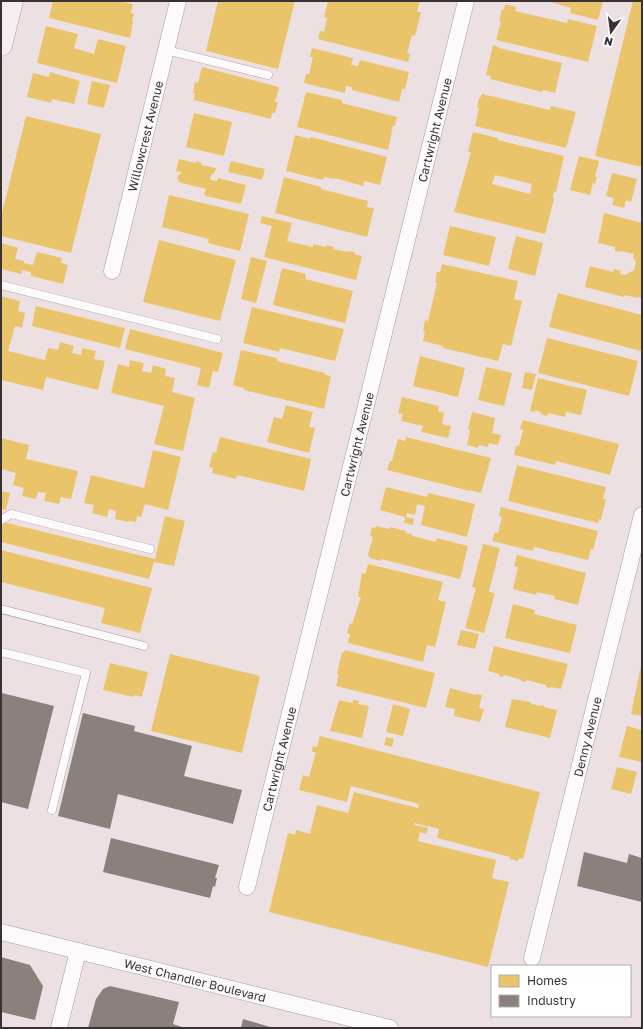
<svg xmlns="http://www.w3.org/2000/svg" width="643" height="1029" font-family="'Golos Text',sans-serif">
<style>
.homes{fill:#e9c46a;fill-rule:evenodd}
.industry{fill:#8a817c}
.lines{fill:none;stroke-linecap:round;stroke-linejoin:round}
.service-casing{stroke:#a49b9d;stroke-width:9}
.minor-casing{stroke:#a49b9d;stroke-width:17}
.secondary-casing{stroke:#a49b9d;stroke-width:23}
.service{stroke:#fcfafb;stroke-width:8}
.minor{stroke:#fcfafb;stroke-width:16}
.secondary{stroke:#f4eef0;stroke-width:22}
.labels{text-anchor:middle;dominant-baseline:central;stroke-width:4;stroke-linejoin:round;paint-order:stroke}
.street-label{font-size:12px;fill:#3a3134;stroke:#fff}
</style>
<rect width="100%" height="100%" fill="#ede0e3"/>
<path class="homes" d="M53,1h65l15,3 -2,9 3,1 -2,7h1l-3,17 -81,-20z
M218,1h77l-17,68 -72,-18z
M328,1h92l-3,11h4l-6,24 -3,-1 -5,18 3,1 -2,8 -90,-23 2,-8 4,1 3,-14 -3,-1z
M548,1h55l-5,19 -28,-7 1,-5z
M633,1h9v166l-47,-11z
M505,4l11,3 -1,4 52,12 1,-4 29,7 -9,36 -92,-22 5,-18 -2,-1 3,-12 2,1z
M46,26l32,8 -4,14 20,6 4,-15 28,7 -9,37 -80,-20z
M493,45l6,2v1l63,15 -7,30 -12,-3 -1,2 -52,-13 1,-3 -5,-1z
M312,48l41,10 -2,7 7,1 2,-6 49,12 -4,17h-3l-3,13 -47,-12v-3l-6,-1 -1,7 -41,-10 2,-9h3l4,-17h-3z
M202,67l77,20 -4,15h3l-3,11h-3l-1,6 -77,-19 1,-7h-2l2,-11 3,1z
M50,72l30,9 -6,23 -22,-5 -1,4 -24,-6 6,-24 16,4z
M92,81l18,4 -6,23 -17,-4z
M306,92l36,8v3l55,14 -2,9h-2l-5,24 -91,-23z
M482,94l68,16 1,-4 25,6 -10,36 -91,-22 4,-18 -2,-1 2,-9h1z
M194,113l38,9 -8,34 -38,-9z
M26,116l75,18 -30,119 -70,-17v-19z
M473,132l25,6v2l66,16 -8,36h-2l-1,6 1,1 -9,35 -91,-22 17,-60h-3zM495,175l37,9 -2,10 -38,-10z
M295,135l15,4 1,-2 76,20 -7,28 -16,-4 -1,5 -28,-8v1l-11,-2 -1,3 -37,-9z
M579,156l20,5 -4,16h2l-2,7 -2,-1 -3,12 -20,-5z
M179,159l17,4v-2l6,2 -1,2 15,3 -2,6 -2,-1 -2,7 7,1 1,-3 28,7 -5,19 -35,-8 -2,-2 2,-5 -28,-7 1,-2 -2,-1 2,-5 1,1 1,-3 -5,-1z
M231,161l34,8 -3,11 -34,-8z
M612,173l25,6 -6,23 -5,-2 -2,8 -12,-3 2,-7 -8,-2z
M284,177l37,10v2l47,12 -1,6 7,1 -7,29 -92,-24z
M169,195l80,19 -9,37 -32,-8 1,-4 -47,-12z
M604,213l38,10v75l-4,-1v1l-14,-3v2l-39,-10 5,-21 23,6 1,-3 7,2 -1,3 5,1 9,-5 2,-8 -3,-5 1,-3 -14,-3v1l-5,-1v-4l-17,-4z
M262,216l30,7 -5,18 26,6v-3l13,3v-2l8,2 -1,2 14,3 1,-1 7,1 -1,2 8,2 -6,24 -92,-23 8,-31 -12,-3z
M450,226l46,11 -7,29 -46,-11z
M516,236l27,7 -8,33 -27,-7z
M159,240l77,20 -16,61 -77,-19z
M1,243l17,5 -3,11 9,2v2l9,2 4,-13 25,6 -1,5 7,2 -5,19 -32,-8v-4l-9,-2 -1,4 -20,-5z
M251,257l16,4 -11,42 -15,-4z
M442,264l76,17 -4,18 8,2 -11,45 -8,-2 -5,17 -55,-13v-2l-20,-5 2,-9 -2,-1 2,-11 3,1 9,-38h-2l2,-11h3z
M282,268l24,6 -1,5 48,12 -8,32 -72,-18z
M558,293l84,22 -1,36 -92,-24z
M1,296l19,5 -2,10 7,2 -3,15 -7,-2 -7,25 37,9 3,-12 10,2 2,-8 14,4 -2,7 9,2 1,-7 14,3 -2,8 11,2 -7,29 -52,-13 -3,13 -42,-10z
M36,306l89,22 -5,20 -88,-22z
M252,307l92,22 -9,32 -55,-13 -1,4 -36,-9z
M130,329l93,24 -5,19 -5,-1 -4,17 -12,-3 4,-17 -76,-19z
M547,338l91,23 -9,35 -91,-23z
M241,350l36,8v3l48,12v2l6,1 -7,33 -80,-19v-2l-11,-3z
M420,356l45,12 -7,29 -45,-11z
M130,360l14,3 -2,8 9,2 2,-8 13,4 -1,7 10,2 -3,14 23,6 -12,53 -29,-7 10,-38 -53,-13 7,-29 11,3z
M486,367l26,6 -8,33 -26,-6z
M525,372l11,2 -4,16 -10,-2z
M538,378l49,12 -6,25 -15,-3 -1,5 -17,-4 -1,3 -6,-2v-2l-6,-2v2l-5,-1z
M402,397l37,9 -1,5 6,2 -2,11 9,2 -3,12 -27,-6 2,-6 -22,-5 2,-7 -5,-1z
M286,405l27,7 -4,15 6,1 -6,25 -42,-11 7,-25 8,2z
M472,412l23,6 -3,15 9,2 -3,10 -9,-2 -1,4 -9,-2 -1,3 -11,-3 3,-15 -2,-2z
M523,420l96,24 -9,31 -54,-14 -1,4 -41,-10 2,-9h3l4,-16 -3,-1z
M220,437l91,22 -7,32 -67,-16 -1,4 -24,-6 1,-5 -4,-1 4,-15 3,1z
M406,437l85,21 -10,35 -11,-3v1l-83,-21 3,-9h2l6,-22 7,2z
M1,438l28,7 -3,14 52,12 -7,28 -10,-2 -2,7 -15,-3 2,-8 -8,-1 -2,7 -14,-3 2,-8 -11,-3 3,-12 -15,-4z
M153,450l28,7 -13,53 -23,-6 -4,13 -4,-1 -1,6 -7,-1v1l-14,-3 1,-8 -7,-2 -2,8 -15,-4 2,-8 -10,-2 7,-28 53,13z
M517,465l89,22 -3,12h3l-5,21 -2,-1 -1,4 -90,-22z
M386,487l41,10 1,-4 47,11 -8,33 -46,-12 4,-19 -8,-2 -2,11 -8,-2 -1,4 8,2 -1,6 -9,-2 1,-6 -25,-7z
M1,491l9,2 -4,17 -5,-1z
M501,507l97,24 -5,19 -2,-1 -3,11 -54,-13 -1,4 -41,-10 3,-9 3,1 4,-16 -3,-1z
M165,516l20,5 -11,45 -20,-4 -5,17 -148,-37v-12l2,-8 152,37z
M376,526l13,3 1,-2 16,4 -1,2 7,1v2l24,6 1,-4 31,8 -8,33 -79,-20v2l-11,-3 -2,-3 5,-18 -3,-1 2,-9 3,1z
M483,544l17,4 -11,44 6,1 -11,40 -19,-5 11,-40 -4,-1z
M1,550l151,38 -12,45 -39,-10 4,-15 -104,-26z
M517,555l69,18 -8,32 -24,-6 1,-3 -18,-4 -1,3 -23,-6 5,-22 -4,-1z
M368,564l75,18 -5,18 8,2 -11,45 -8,-2 -4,17 -75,-19 2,-9 -3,-1 3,-10 2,1 9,-27h-3l4,-24 3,1z
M513,604l22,6 -1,4 43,11 -7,28 -65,-15z
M461,630l18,4 -4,15 -18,-4z
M494,646l74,18 -7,25 -10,-2v1l-5,-1v-2l-20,-5v2l-5,-1 1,-1 -18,-5 -1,2 -4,-1v-2l-11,-3z
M345,650l90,23 -9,35 -90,-22 3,-12h-2l5,-22 2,1z
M170,654l90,22 -18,77 -91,-22z
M110,663l38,9 -6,25 -7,-2 -1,2 -31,-7z
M641,666h1v50l-11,-2z
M450,688l26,7v-1l6,1 -3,13 5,1 -4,13 -26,-6 1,-7 -10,-2z
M512,699l19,3v2l10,2v-1l4,1 -1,1 13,3 -7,28 -45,-11z
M339,700l14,3v-3l6,1 -1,3 11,2 -7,32 -32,-7z
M393,704l17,5 -7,27 -17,-4z
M627,726l15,4v32l-23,-5z
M320,736l220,56 -17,67 -4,-1 -1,3 -8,-2v-2l-73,-19 2,-9 -25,-6v2l14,3 -2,6 -6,-2 -2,9 78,19 -4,18 17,4 -21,85 -219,-55 19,-79 7,2 1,-5 14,4 7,-29 31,8 6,-21 64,16 1,-4 -68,-18 -4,16 -48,-12 4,-15 6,2 7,-25h-4l1,-6 4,1z
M386,737l8,2 -2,8 -8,-2z
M617,767l20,5 -6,22 -20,-5z"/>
<path class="industry" d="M2,693l52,13 -26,103 -27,-7v-104z
M83,713l52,13 -1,5 58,15 -8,30 58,14 -9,34 -115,-30 -8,35 -52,-13z
M111,838l108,27 -4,13h2l-2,9 -2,-1 -3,12 -107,-26z
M584,852l43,11 2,-9 13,4v44l-65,-16z
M1,957l29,8 13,21 -8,34 -34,-8z
M110,986l69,16 -6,22 12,4h-97l8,-29 7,-10z
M243,1019l31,9h-33z"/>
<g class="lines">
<defs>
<path id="service" d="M166,50l102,25
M1,285l216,54
M1,520l10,-6 139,35
M1,609l143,37
M1,652l85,21 -34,137"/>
<g id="minor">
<path id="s1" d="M112,271l66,-270"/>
<path id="s2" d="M247,887l219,-886"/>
<path id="s3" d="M1,932l389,96"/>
<path id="s4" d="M532,958l110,-443"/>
<path d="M59,1028l19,-77"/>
</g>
<path id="secondary" d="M1,45l11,-44"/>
</defs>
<use href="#service" class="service-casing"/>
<use href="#minor" class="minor-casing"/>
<use href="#secondary" class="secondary-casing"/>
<use href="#service" class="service"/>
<use href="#minor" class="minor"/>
<use href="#secondary" class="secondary"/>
</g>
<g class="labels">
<g class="street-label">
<text stroke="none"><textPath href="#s2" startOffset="780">Cartwright Avenue</textPath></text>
<text stroke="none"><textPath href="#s1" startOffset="139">Willowcrest Avenue</textPath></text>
<text stroke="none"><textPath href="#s2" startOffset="456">Cartwright Avenue</textPath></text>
<text stroke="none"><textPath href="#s4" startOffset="228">Denny Avenue</textPath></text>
<text stroke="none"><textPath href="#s2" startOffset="132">Cartwright Avenue</textPath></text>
<text stroke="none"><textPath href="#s3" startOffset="200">West Chandler Boulevard</textPath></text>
</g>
</g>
<rect width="643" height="1029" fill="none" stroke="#3a3134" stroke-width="4"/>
<rect x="491" y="965" width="140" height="52" fill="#ffffff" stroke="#b0adae"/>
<rect x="499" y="975" width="20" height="12" fill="#e9c46a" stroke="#b0adae"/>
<text x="527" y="985" font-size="12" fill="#3a3134">Homes</text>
<rect x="499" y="995" width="20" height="12" fill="#8a817c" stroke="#b0adae"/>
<text x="527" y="1005" font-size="12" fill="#3a3134">Industry</text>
<g transform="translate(611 32) rotate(194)" stroke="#ffffff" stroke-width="3" paint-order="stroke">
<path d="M0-3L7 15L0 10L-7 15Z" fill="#3a3134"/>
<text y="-6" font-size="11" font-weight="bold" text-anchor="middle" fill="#3a3134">N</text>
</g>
</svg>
